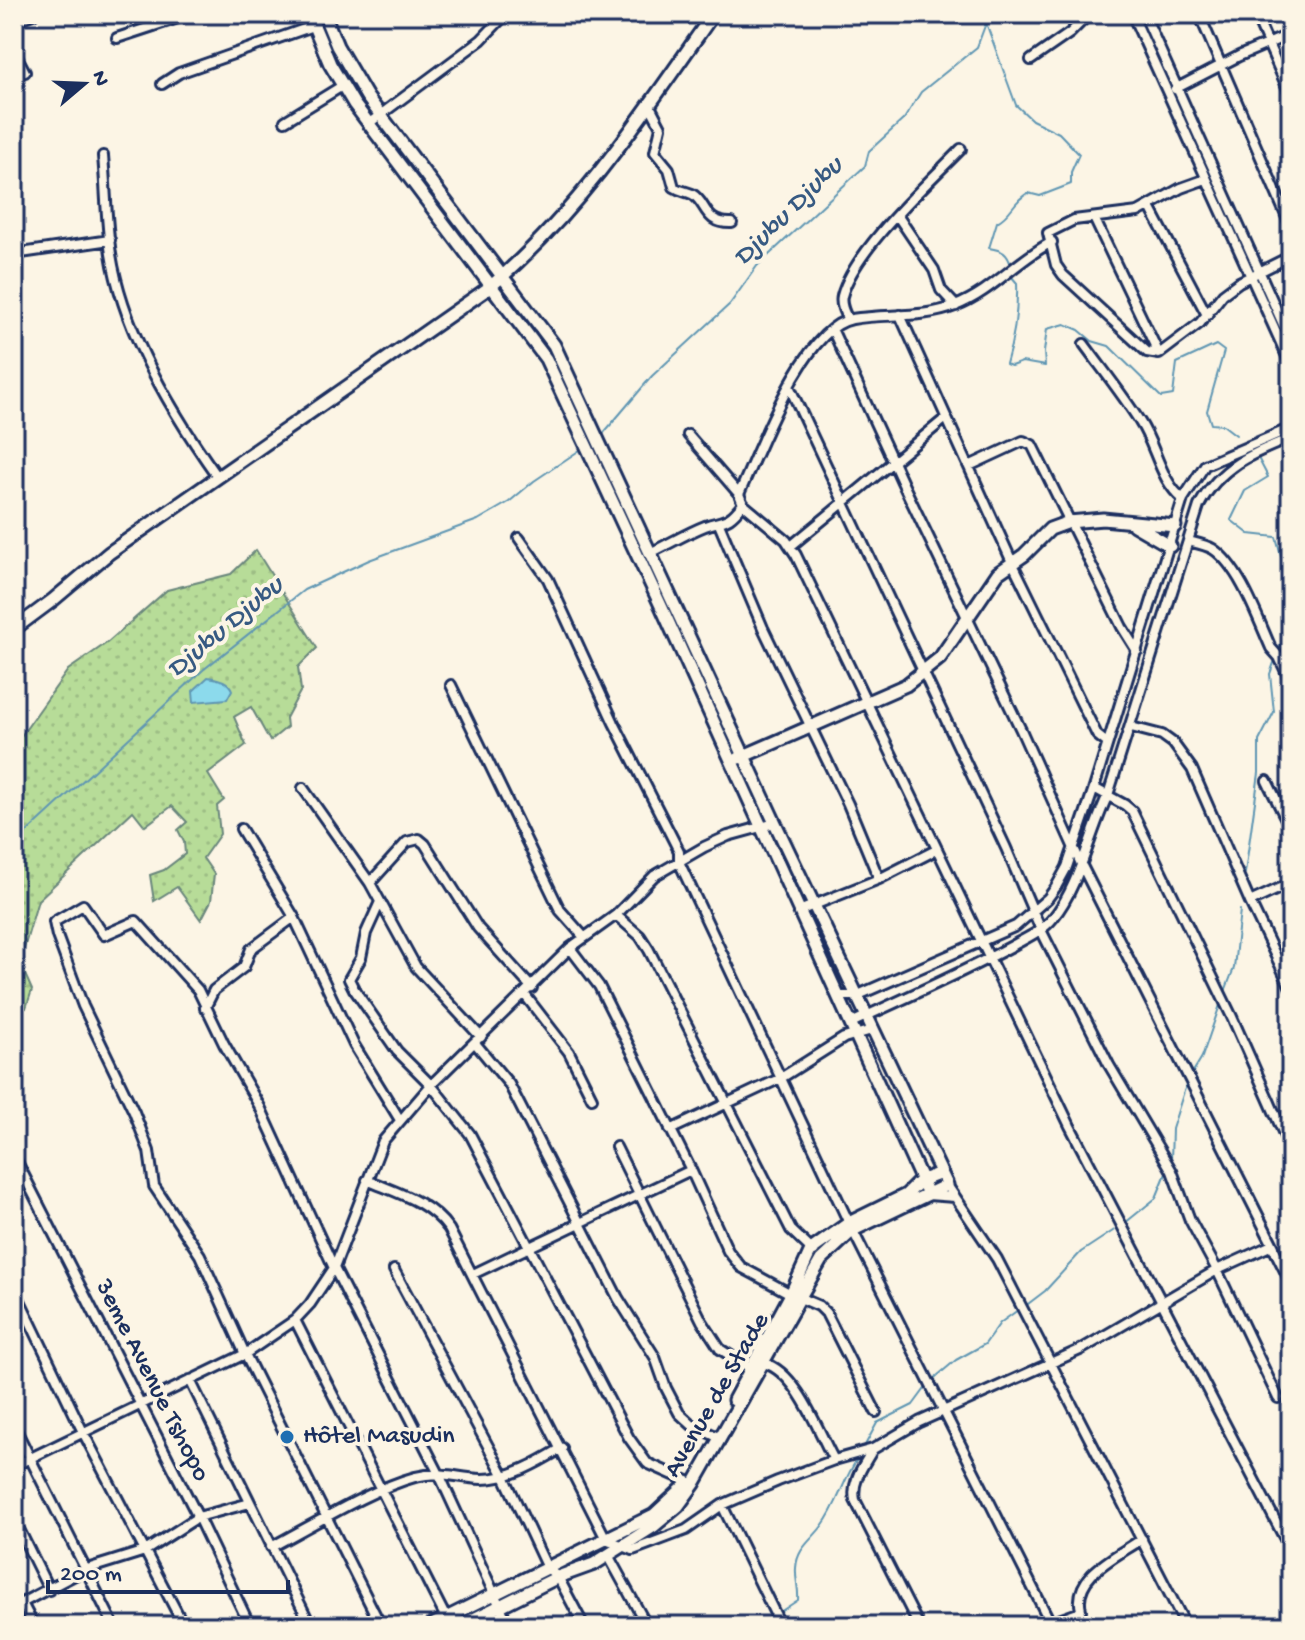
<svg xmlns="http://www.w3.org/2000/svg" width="1305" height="1640" font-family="'Gochi Hand',sans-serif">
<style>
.green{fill:url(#green-dots);stroke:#69867b;stroke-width:2}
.water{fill:#8cdaec;stroke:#5f96b3;stroke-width:2}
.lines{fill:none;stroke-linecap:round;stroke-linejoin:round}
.stream{stroke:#5f96b3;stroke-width:2}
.street-casing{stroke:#1b2f5e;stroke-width:14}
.secondary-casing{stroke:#1b2f5e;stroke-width:17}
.street{stroke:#fcf5e5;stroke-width:8}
.secondary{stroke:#fcf5e5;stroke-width:11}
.poi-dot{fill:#1f6fb2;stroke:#fcf5e5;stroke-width:3}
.labels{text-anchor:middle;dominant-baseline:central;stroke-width:8;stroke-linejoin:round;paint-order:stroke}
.street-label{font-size:26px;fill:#1b2f5e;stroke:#fcf5e5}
.poi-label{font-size:26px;fill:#1b2f5e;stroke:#fcf5e5;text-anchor:start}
.water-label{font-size:28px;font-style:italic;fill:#375a82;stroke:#fcf5e5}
</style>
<defs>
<pattern id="green-dots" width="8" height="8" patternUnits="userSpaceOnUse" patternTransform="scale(2)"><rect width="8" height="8" fill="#b7dc98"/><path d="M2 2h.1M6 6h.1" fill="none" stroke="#9dbd85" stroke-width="1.8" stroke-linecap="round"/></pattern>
</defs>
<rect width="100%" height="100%" fill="#fcf5e5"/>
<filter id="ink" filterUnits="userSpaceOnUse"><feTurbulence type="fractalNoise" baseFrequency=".0125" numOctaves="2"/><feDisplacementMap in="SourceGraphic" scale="16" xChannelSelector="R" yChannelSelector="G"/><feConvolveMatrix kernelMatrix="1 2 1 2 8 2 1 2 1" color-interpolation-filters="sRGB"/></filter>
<g filter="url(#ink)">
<path class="green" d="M256,550l61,98 -19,19 3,23 -15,28 1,9 -17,14 -19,-34 -17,10 12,28 -38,29 16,26 -7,6 3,28 -17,24 11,16 -3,27 -10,19 -24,-33 -23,14 -4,-26 14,-5 21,-16 -1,-12 -6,-12 9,-8 -15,-16 -27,20 -12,-15 -95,89 -15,52 1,20 8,18 -6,18 -12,-4v-258l54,-76 40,-28 59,-52 64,-16z"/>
<path class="water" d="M208,677c10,2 20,3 24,13l-5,9 -33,3 -1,-11z"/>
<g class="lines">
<path class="stream" d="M986,23l30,82 16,15 27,13 20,21 -8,18v12l-31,12 -12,-3c-15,8 -16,21 -31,29l-8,26c13,2 19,5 22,18
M1011,276l6,7c1,28 -3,55 -11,81l5,2 11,-4 23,4 -1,-14 3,-23 18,-5 14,6 13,11 17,5 52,51 12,-2 4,-32 39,-18 8,6 -17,60 4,13 12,1 13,10
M602,435l50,-59 78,-72 27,-38 108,-100 4,-15 35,-32 17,-27 56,-45 9,-24 10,-9
M1257,456l11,21 -23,14 -14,29 18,14 27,3 15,54
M1279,650l12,-28
M14,844l189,-174 101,-80 65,-30 109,-40 31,-18 25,-21 46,-31
M1245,873l14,-100v-32l15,-29 -4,-38 5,-14
M1224,994l10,-26 6,-58
M1190,1077l12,-20 19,-55
M1171,1161l1,-32 15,-47
M1125,1223l31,-25 11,-27
M1024,1307l21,-16 36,-39 38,-25
M931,1381l25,-21 29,-16 15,-21 18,-13
M863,1449l14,-26 36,-18 14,-19
M777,1614l21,-14c1,-12 -3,-21 -2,-32 1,-20 16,-28 26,-42 16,-21 21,-47 36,-68
M760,1626l12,-9"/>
<defs>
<path id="street" d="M1132,14l159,351
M1144,14l147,328
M1199,14l92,213
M1255,14l36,82
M14,21l19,-7
M117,38l73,-24
M14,51l11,21
M1031,60l39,-27 19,-19
M162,84l17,-11 134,-47
M1175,89l64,-33 52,-22
M649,104l12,23 -6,25 14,17 5,18c6,4 11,4 18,7 15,8 11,30 40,29
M285,121l57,-35
M368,124l113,-84 25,-26
M103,156c3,32 3,66 8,98 12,77 62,160 106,222
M1206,179l-25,9 -43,24 -64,8 -26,13 8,32 7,10 84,77 12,2 41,-31 23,-29 16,-12 52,-26
M1150,207l57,108
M897,215l37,55 7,20 15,16
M1094,218l65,136
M14,254l96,-14
M900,315l112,247 85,173 10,8
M848,320c-4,-8 -8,-16 -6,-24 12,-46 85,-112 119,-147
M832,329l72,157 117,244 60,134 193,383
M1084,344c19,26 39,51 56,78 16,24 20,59 43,77
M789,386l217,462 35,82 68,135 63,106 18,49 27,50 61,128
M688,435l51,59
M969,466l54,-25 9,4 90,182 15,24
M743,504l43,36 10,15 274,571 217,417 4,13
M719,524l44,104 85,176 31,75
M519,538l29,41 66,144 65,128v11l170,361 203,403
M1188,541c8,2 18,4 25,8 27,18 45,70 58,99l8,9 12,25
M791,546l155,-128
M652,552c17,-8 35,-19 53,-26 21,-7 22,-2 38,-22l-4,-10c20,-43 64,-166 113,-175 34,-6 71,0 103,-13 37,-14 63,-47 97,-64
M451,685l109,225 23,26
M1131,727l31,8 11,8 19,26 58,133 41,86
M1267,781l24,48
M303,788l67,95 46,84 65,70
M1094,788l31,17 7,6 100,206 59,133
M241,829l53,88 60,128 46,75
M370,883l37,-41 12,-3 6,5 53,84 54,60
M380,902l-14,31 -5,25 -12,21 5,10 43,62 34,34 39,49 159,304 18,25 47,21
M1250,902l41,-19
M799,911l80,-32 57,-29
M616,915l24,21 9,14 142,280 23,22
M570,948l29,38 92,184 37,81 13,16 50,27 28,12 7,7 50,99
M525,995l44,57 23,46
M839,996h17l160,-70 32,-28 8,-11 11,-20 27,-79 89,-289 22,-34 86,-37
M205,1008l9,-18 30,-23 7,-18 43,-32
M851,1023c54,-25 109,-49 161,-77 14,-8 31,-15 41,-28 26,-31 37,-86 55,-123l91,-289c20,-39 53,-53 92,-68
M475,1043l34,41 109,214 37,59 11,31 13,25 13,12 28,13
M670,1130l111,-52 63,-40 28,-8
M616,1147l86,174 18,28 31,20 13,-6c33,9 54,68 70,97
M14,1156l184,361 52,109
M367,1180c30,13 62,21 82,49l157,310 27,11 53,-20 36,-25 56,-24 56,-21 39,-11 46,-27 163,-73 135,-79 55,-25 19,38
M947,1185l50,74 189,367
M928,1195l27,2
M394,1270l110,206 43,92 11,9 26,49
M473,1274l218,-104
M14,1288l69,144 101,194
M295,1320l151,298 1,8
M190,1380l121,246
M14,1426l100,200
M873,1449c-9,16 -22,32 -18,51l64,126
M14,1466l231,-112 50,-34 15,-16 24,-36 49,-127 48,-56 139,-137 46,-33 38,-39 50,-29 24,-11 47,-13
M722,1505l59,121
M14,1519l35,71
M271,1547c42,-22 100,-58 144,-70 28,-7 40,1 67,2 28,0 57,-17 80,-31
M608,1555l39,71
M22,1603l12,23
M14,1607l70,-37 61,-19 53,-34 52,-14
M1050,1623l28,-10 3,-3c-9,-35 37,-54 61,-71
M381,1626l-136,-272 -45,-99 -46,-69 -5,-35 -15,-39 -51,-106 -26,-70 -3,-14 29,-17 21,30 32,-14 62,69 26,54 36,63 74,161 104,204 71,154"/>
<path id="secondary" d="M309,14l21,50 24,40 192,255 116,249 266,586
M324,14l13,32 30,51 187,248 221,478 172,362 -94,45 -32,30 -127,224 -16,22 -24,20 -60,38 -36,13 -98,49
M1134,525l36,21
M14,629l39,-29 56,-47 381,-266c90,-76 156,-177 223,-273
M739,758l167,-73 34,-27 58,-85 26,-18 26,-26 19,-7 34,-3 72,7
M734,1400l57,-106 20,-44 38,-27 57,-28 14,-14 21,-8
M430,1626l224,-111 30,-28"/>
</defs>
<use href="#street" class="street-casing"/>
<use href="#secondary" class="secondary-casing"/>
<use href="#street" class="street"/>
<use href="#secondary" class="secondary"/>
</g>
</g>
<circle class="poi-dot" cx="287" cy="1437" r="8"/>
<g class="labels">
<g class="street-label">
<text transform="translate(151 1381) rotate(63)">3eme Avenue Tshopo</text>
<text transform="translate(718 1396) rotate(-60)">Avenue de Stade</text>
</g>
<g class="poi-label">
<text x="303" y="1437">Hôtel Masudin</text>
</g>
<g class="water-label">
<text transform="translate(789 212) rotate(-45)">Djubu Djubu</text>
<text transform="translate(226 628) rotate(-40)">Djubu Djubu</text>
</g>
</g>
<rect width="1305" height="1640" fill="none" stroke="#fcf5e5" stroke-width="48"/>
<rect x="24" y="24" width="1257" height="1592" fill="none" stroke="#1b2f5e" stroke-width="3" filter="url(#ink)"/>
<g transform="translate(84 84) rotate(71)" stroke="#fcf5e5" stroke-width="6" paint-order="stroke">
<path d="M0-6L14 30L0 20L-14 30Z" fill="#1b2f5e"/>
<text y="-12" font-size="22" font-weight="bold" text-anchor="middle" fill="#1b2f5e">N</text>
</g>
<path d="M48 1580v12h240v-12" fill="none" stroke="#1b2f5e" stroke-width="4"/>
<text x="60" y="1580" font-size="24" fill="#1b2f5e" stroke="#fcf5e5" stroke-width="6" paint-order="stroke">200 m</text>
</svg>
